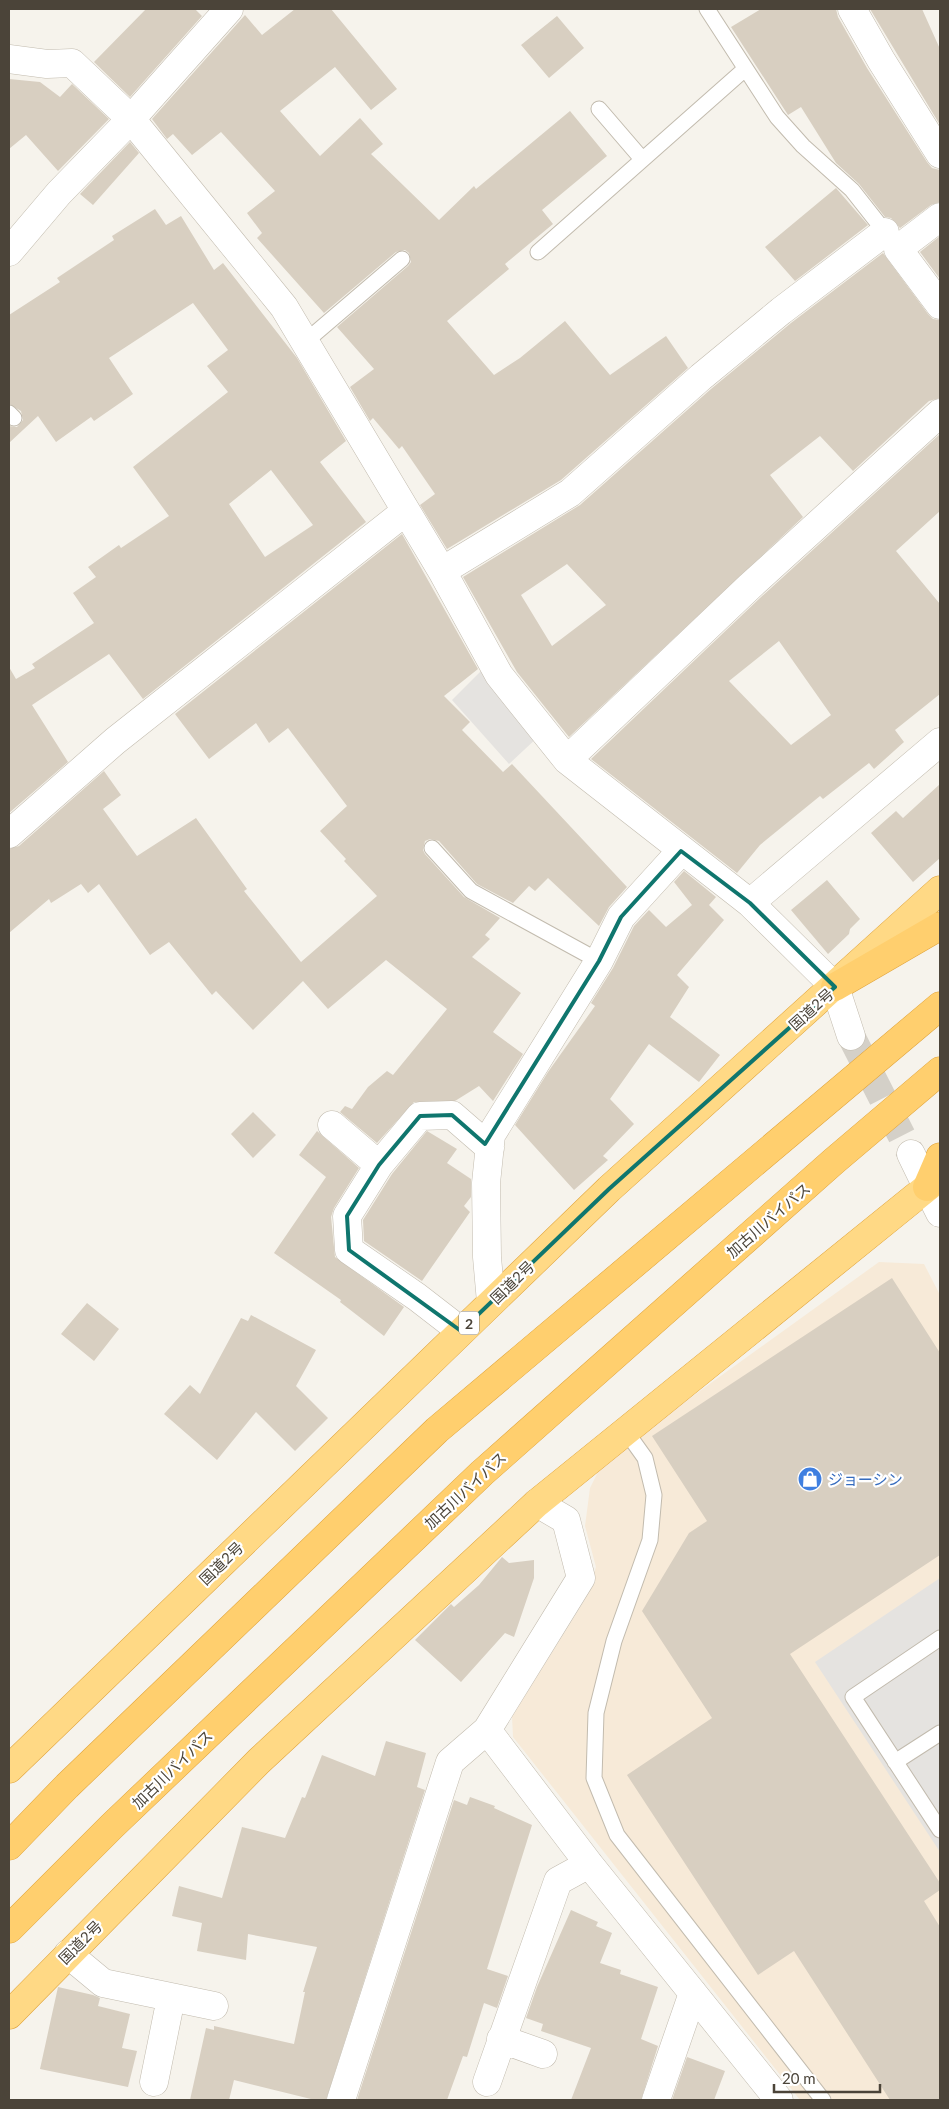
<svg xmlns="http://www.w3.org/2000/svg" width="949" height="2109" font-family="Lato,'Noto Sans JP',sans-serif">
<style>
.commercial{fill:#f7ead8}
.parking{fill:#e5e3e0}
.building{fill:#d8cfc1;fill-rule:evenodd}
.lines{fill:none;stroke-linecap:round;stroke-linejoin:round}
.minor-tunnel{stroke:#d4d0c8;stroke-width:28;stroke-dasharray:28 14;stroke-linecap:butt}
.service-casing{stroke:#c2bbae;stroke-width:17}
.minor-casing{stroke:#c2bbae;stroke-width:29}
.tertiary-casing{stroke:#c2bbae;stroke-width:29}
.trunk-casing{stroke:#e0a43c;stroke-width:29}
.motorway-casing{stroke:#e0a43c;stroke-width:29}
.service{stroke:#fff;stroke-width:15}
.minor{stroke:#fff;stroke-width:28}
.tertiary{stroke:#fff;stroke-width:28}
.trunk{stroke:#ffd985;stroke-width:28}
.motorway{stroke:#ffcf6e;stroke-width:28}
.marked{fill:none;stroke:#0f766e;stroke-width:4;stroke-linejoin:round}
.labels{text-anchor:middle;dominant-baseline:central;stroke-width:4.5;stroke-linejoin:round;paint-order:stroke}
.shield{fill:#fff;stroke:#817c74;stroke-width:1}
.shield-label{font-size:14px;font-weight:bold;fill:#4b4439}
.street-label{font-size:15px;fill:#4b4439;stroke:#fff}
.shop-label{font-size:15px;fill:#366cbe;stroke:#fff;text-anchor:start}
</style>
<rect width="100%" height="100%" fill="#f6f3ec"/>
<path class="commercial" d="M879,1262l45,2 16,31v805h-140l-287,-363 -1,-21 72,-115 12,-34 -11,-41 5,-38 14,-28z"/>
<path class="parking" d="M487,665l52,71 -30,28 -57,-64z
M940,1578v274l-125,-190z"/>
<path class="building" d="M146,9h49l7,7 -72,81 -36,-35z
M295,9h36l66,80 -26,21 -36,-43 -55,44 40,45 40,-38 23,26 -12,10 68,66 35,-34 2,3 94,-78 37,45 -65,54 11,14 -48,40 4,5 -62,52 47,54 26,-17 45,-37 45,54 56,-39 22,32 -127,112 -114,69 -27,-44 15,-11 -33,-48 -3,3 -26,-31 -3,3 -20,-34 24,-18 -37,-42 71,-61 3,-4 -2,-9 -4,-3 -9,2 -72,61 -67,-75 5,-5 -15,-20 28,-22 -54,-59 -29,23 -19,-21 -6,5 -15,-20 93,-104 17,20z
M761,9h75l2,8 29,51 60,94 5,6 8,2v32l-9,3 -31,23 -9,-10 -6,-1 -26,-33 -23,-21 -35,-56 -13,8 -57,-88z
M870,9h52l18,40v76z
M557,16l27,32 -35,30 -28,-33z
M9,79l31,3 20,15 12,-13 37,35 -51,52 -32,-36 -17,14z
M130,142l9,11 -46,52 -13,-11z
M836,188l32,37 -73,56 -30,-34z
M155,209l11,16 15,-9 33,54 9,-7 74,95 49,83 -26,21 46,60 -223,177 -34,-45 -77,51 36,57 -59,51v-146l7,12 19,-11 -3,-4 62,-41 -21,-30 23,-16 -8,-10 31,-22 2,3 48,-32 -36,-49 95,-75 -21,-26 21,-16 -35,-47 -84,55 24,36 -39,27 -3,-4 -35,25 -18,-26 -29,27v-17l8,1 6,-7 -2,-9 -12,-7v-89l51,-33 -3,-4 57,-38 -2,-4zM271,470l42,55 -48,32 -36,-53z
M940,236v43l-20,-27z
M883,253l45,61 5,5 7,1v78l-11,3 -76,70 -33,-35 -50,39 33,42 -234,220 -52,-65 -54,-95 117,-72 131,-116 80,-66zM567,564l39,41 -54,41 -31,-51z
M940,434v77l-44,40 44,53v90l-45,36 9,12 -30,27 -5,-6 -46,36 -3,-3 -60,49 -23,28 -146,-114 169,-161zM779,641l52,74 -40,30 -62,-64z
M402,534l76,135 -34,27 26,26 -8,8 41,42 9,-8 115,123 -18,20 -10,19 -51,-48 -13,13 -6,-5 -16,17 -36,-19 -38,-43 -9,-2 -5,2 -2,9 2,4 39,43 36,21 -15,17 5,4 -18,18 49,36 -28,39 30,22 -30,47 -14,-15 -24,15 -41,1 -37,41 -37,-31 5,-6 7,3 16,-22 19,-16 6,4 54,-66 -61,-49 -58,49 -25,-28 -50,49 -37,-39 -4,4 -43,-53 -19,13 -51,-71 -11,9 -7,-9 -30,19 -2,-4 -40,34v-84l10,-3 85,-75 17,24 -18,14 34,47 59,-38 51,71 -3,2 57,71 76,-66 -33,-35 2,-2 -26,-28 27,-25 -59,-78 -19,15 -13,-20 -47,36 -34,-45z
M940,784v74l-27,24 -42,-49 25,-22 7,7z
M684,871l32,26 -7,8 15,15 -47,55 12,12 -19,30 50,38 -21,27 -50,-38 -39,55 24,25 -31,32 5,4 -34,30 -59,-65 33,-53 47,-66 -4,-3 22,-35 21,-42 15,-16 17,17 26,-22 -18,-23z
M827,880l33,39 -10,10 -1,5 -21,20 -37,-44z
M253,1112l23,23 -23,23 -22,-24z
M317,1131l42,37 -25,40 -3,9 4,40 69,50 -20,29 -44,-34 1,-2 -67,-47 52,-76 -27,-22z
M427,1131l30,18 -10,14 24,16v18l-7,9 6,6 -48,69 -58,-40 -1,-21 29,-46z
M892,1278l48,75v202l-150,99 150,229v7l-16,11 16,26v173h-50l-96,-149 -36,24 -131,-200 85,-57 -70,-107 47,-78 18,-12 -55,-85z
M87,1303l32,26 -25,32 -33,-27z
M251,1315l65,35 -20,36 32,32 -33,33 -39,-39 -39,48 -53,-46 26,-29 10,9 41,-76 7,3z
M502,1557l7,6 25,-3v18l-20,59 -9,-4 -44,49 -46,-42 36,-36 3,3 25,-22z
M386,1741l40,12 -9,34 8,3 -99,310h-11l-81,-20 -5,20h-39l16,-72 8,2v-4l80,18 11,-52h-2l14,-45 -69,-13 -2,26 -49,-9 5,-28 -30,-7 7,-30 43,12 20,-71 43,11 17,-41 3,1 17,-43 53,21z
M470,1797l25,9 -1,2 38,17 -45,144 21,7 -11,32 -13,-5 -17,54 -4,-1 -16,44h-90l97,-300 13,5z
M571,1910l27,12 -2,4 16,7 -12,30 21,7 -1,4 38,13 -17,52 17,7 -17,54h-70l20,-52 -50,-17 2,-7 -17,-6 11,-31z
M58,1987l35,8 7,3 -2,8 32,8 -8,34 15,3 -9,36 -88,-18z
M687,2057l38,14 -11,29h-42z"/>
<g class="lines">
<path class="minor-tunnel" d="M851,1036l60,118"/>
<defs>
<path id="service" d="M707,9l70,108 26,29 49,44 37,47
M599,109l43,50
M538,252l207,-183
M305,342l97,-83
M9,413l5,5
M432,848l39,43 128,70
M625,1430l20,28 9,37 -4,45 -36,101 -18,72 -2,65 23,57 206,265
M940,1638l-87,59 87,133
M895,1762l45,-29"/>
<path id="minor" d="M852,9l29,51 59,94
M9,59l38,5 25,-1 59,56 153,188 158,264 57,104 68,85 183,143 85,84 16,49
M940,217l-42,32 42,56
M9,252l50,-59 72,-74 98,-110
M442,571l128,-78 131,-116 80,-66 104,-79
M567,760l182,-173 191,-174
M9,834l106,-93 291,-230
M750,903l190,-161
M332,1125l47,40
M911,1154l16,33
M491,1302l-4,-45 -1,-74 5,-48 108,-174 22,-44 60,-66
M461,1331l-44,-34 -68,-47 -2,-34 32,-51 41,-49 32,-1 38,33
M487,1730l102,134 190,236
M68,1954l35,29 111,23
M501,2039l42,15
M154,2082l17,-84
M487,2082l71,-201 31,-17
M341,2100l109,-338 37,-32 94,-152 -15,-58 -29,-17
M656,2100l37,-107"/>
<path id="tertiary" d="M927,1187l13,26"/>
<path id="trunk" d="M9,1769l600,-580 331,-299
M9,2015l250,-254 278,-258 403,-326"/>
<path id="motorway" d="M835,987l105,-61
M927,1187l13,-30
M9,1846l58,-60 370,-356 503,-424
M9,1929l103,-103 370,-353 352,-312 106,-90"/>
</defs>
<use href="#service" class="service-casing"/>
<use href="#minor" class="minor-casing"/>
<use href="#tertiary" class="tertiary-casing"/>
<use href="#trunk" class="trunk-casing"/>
<use href="#motorway" class="motorway-casing"/>
<use href="#service" class="service"/>
<use href="#minor" class="minor"/>
<use href="#tertiary" class="tertiary"/>
<use href="#trunk" class="trunk"/>
<use href="#motorway" class="motorway"/>
</g>
<path class="marked" d="M681,851l69,52 85,84 -226,202 -148,142 -112,-81 -2,-34 32,-51 41,-49 32,-1 33,29 114,-183 22,-44z"/>
<defs>
<symbol id="shop-disc" viewBox="-11 -11 22 22"><circle r="9.5" fill="#3f7fe0" stroke="#fff"/><path d="M-5-2.5h2.3a2.7 3.5 0 0 1 5.4 0H5L5.5 6h-11ZM-1.5-2.5h3a1.5 2.3 0 0 0-3 0Z" fill="#fff"/></symbol>
</defs>
<g fill-rule="evenodd">
<use href="#shop-disc" x="796" y="1465" width="28" height="28"/>
</g>
<g class="labels">
<rect class="shield" x="459" y="1311.5" width="20" height="23" rx="4"/>
<g class="shield-label">
<text x="469" y="1323">2</text>
</g>
<g class="street-label">
<text transform="translate(811 1009) rotate(-42)">国道2号</text>
<text transform="translate(768 1220) rotate(-41)">加古川バイパス</text>
<text transform="translate(512 1282) rotate(-44)">国道2号</text>
<text transform="translate(465 1490) rotate(-43)">加古川バイパス</text>
<text transform="translate(221 1563) rotate(-44)">国道2号</text>
<text transform="translate(172 1769) rotate(-44)">加古川バイパス</text>
<text transform="translate(80 1942) rotate(-45)">国道2号</text>
</g>
<g class="shop-label">
<text x="828" y="1479">ジョーシン</text>
</g>
</g>
<rect width="949" height="2109" fill="none" stroke="#4b4439" stroke-width="20"/>
<path d="M774 2084v8h106v-8" fill="none" stroke="#4b4439" stroke-width="2.5"/>
<text x="782" y="2084" font-size="15" fill="#4b4439" stroke="#ffffff" stroke-width="4" paint-order="stroke">20 m</text>
</svg>
